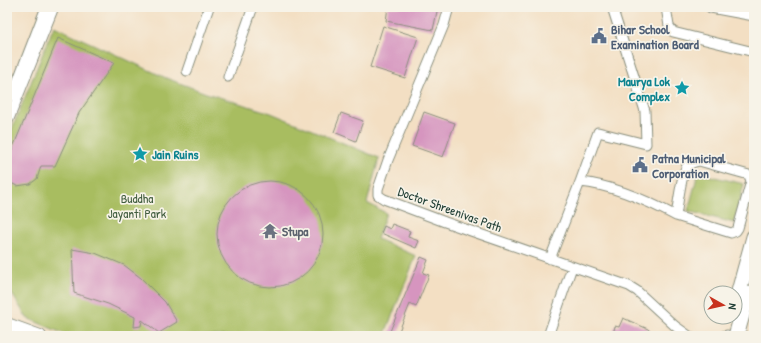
<svg xmlns="http://www.w3.org/2000/svg" width="761" height="343" font-family="'Patrick Hand',sans-serif">
<style>
.green{fill:#a8bd61;stroke:#647d4a}
.building{fill:#d695bf}
.lines{fill:none;stroke-linecap:round;stroke-linejoin:round}
.minor-casing{stroke:#898e7c;stroke-width:11}
.tertiary-casing{stroke:#898e7c;stroke-width:13}
.secondary-casing{stroke:#898e7c;stroke-width:14}
.trunk-casing{stroke:#898e7c;stroke-width:17}
.minor{stroke:#fff;stroke-width:9}
.tertiary{stroke:#fff;stroke-width:11}
.secondary{stroke:#fff;stroke-width:12}
.trunk{stroke:#fff;stroke-width:15}
.labels{text-anchor:middle;dominant-baseline:central;stroke-width:3.5;stroke-linejoin:round;paint-order:stroke}
.service-label{font-size:13px;font-weight:bold;fill:#4e5e75;stroke:#f7f3e8;text-anchor:start}
.culture-label{font-size:13px;font-weight:bold;fill:#0d838f;stroke:#f7f3e8;text-anchor:end}
.park-label{font-size:13px;fill:#415d3f;stroke:#f7f3e8}
.street-label{font-size:13px;fill:#1f3d34;stroke:#f7f3e8}
.worship-label{font-size:13px;font-weight:bold;fill:#5b616d;stroke:#f7f3e8;text-anchor:start}
</style>
<rect width="100%" height="100%" fill="#f7f3e8"/>
<filter id="ink" filterUnits="userSpaceOnUse"><feTurbulence type="fractalNoise" baseFrequency=".025" numOctaves="2"/><feDisplacementMap in="SourceGraphic" scale="8" xChannelSelector="R" yChannelSelector="G"/><feConvolveMatrix kernelMatrix="1 2 1 2 8 2 1 2 1" color-interpolation-filters="sRGB"/></filter>
<filter id="wash" filterUnits="userSpaceOnUse"><feTurbulence type="fractalNoise" baseFrequency=".012" numOctaves="4" result="noise"/><feDisplacementMap in="SourceGraphic" scale="16" xChannelSelector="R" yChannelSelector="G"/><feGaussianBlur stdDeviation="0.9" result="paint"/><feColorMatrix in="noise" values="0 0 0 0 0 0 0 0 0 0 0 0 0 0 0 0 0 1.4 0 .05"/><feComposite in="paint" operator="in"/></filter>
<g filter="url(#wash)">
<rect width="100%" height="100%" fill="#f3dfc3"/>
<path class="green" d="M54,26l112,52 40,15 65,20 108,45 -12,45 19,10 -9,26 39,17 -32,80h-315l-42,-18 -20,-32v-145z
M698,173l46,11 -10,39 -46,-12z"/>
<g id="blocks">
<path class="building" d="M388,7h50l-5,23 -47,-9z
M383,26l35,11 -13,41 -35,-11z
M58,38l56,25 -35,50 -24,53h-14l-4,13 -7,5 -13,2 -6,-3 -4,-6v-15z
M424,112l31,11 -12,34 -31,-11z
M341,113l22,8 -7,20 -22,-9z
M217 234a53 53 0 1 1 106 0a53 53 0 1 1-106 0Z
M392,224l18,7 -2,6 11,4 -3,7 -35,-15 3,-7 6,3z
M72,249l23,4 29,12 17,13 24,24 12,20 -18,11 -17,-13 -1,6 -7,1 1,-10 -27,-13 -34,-11z
M421,257l7,3 -5,13 6,2 -13,32 -6,-3 -11,27 8,3 -1,2h-18z
M623,318l25,11 7,7h-37l-5,-2 2,-8 4,1z"/>
</g>
</g>
<g filter="url(#ink)">
<use href="#blocks" fill-opacity="0" stroke="#898e7c" stroke-width="1"/>
<g class="lines">
<defs>
<path id="minor" d="M449,7l-5,18 -56,135 -10,29v6l6,4 61,23 184,64 8,5 38,35 14,10
M666,7l3,19 4,6 81,20
M187,71l22,-64
M228,77l25,-70
M12,95l34,-88
M7,124l47,-117
M699,161l50,14 2,6 -13,47 -2,3 -5,2 -55,-17c2,-11 5,-42 11,-50 3,-3 7,-4 12,-5z
M580,182l18,-50 48,12 -1,-33 -33,-104
M550,259l30,-77c32,3 68,19 96,34
M548,336l24,-69
M723,336l4,-1"/>
<path id="tertiary" d="M711,7l43,8"/>
<path id="secondary" d="M7,324l33,12"/>
<path id="trunk" d="M735,306l19,-69
M736,336l12,-42"/>
</defs>
<use href="#minor" class="minor-casing"/>
<use href="#tertiary" class="tertiary-casing"/>
<use href="#secondary" class="secondary-casing"/>
<use href="#trunk" class="trunk-casing"/>
<use href="#minor" class="minor"/>
<use href="#tertiary" class="tertiary"/>
<use href="#secondary" class="secondary"/>
<use href="#trunk" class="trunk"/>
</g>
</g>
<defs>
<symbol id="civic-bare" viewBox="-9 -9 18 18"><path d="M-.6-6.5H3V-4.5H.6V-3L4-1V1h2V6H-6V1h2V-1L-.6-3ZM-1.2 2.5V6h2.4V2.5Z" fill="#5c6f8a" stroke="#f7f3e8" stroke-width="2.5" paint-order="stroke"/></symbol>
<symbol id="sight-bare" viewBox="-9 -9 18 18"><path d="M0-6L1.8-2.2L6-1.7L2.9 1.2L3.7 5.4L0 3.3L-3.7 5.4L-2.9 1.2L-6-1.7L-1.8-2.2Z" fill="#0f9aa8" stroke="#f7f3e8" stroke-width="2.5" paint-order="stroke"/></symbol>
<symbol id="temple-bare" viewBox="-9 -9 18 18"><path d="M0-6L5-2H3V0L6.5 2.5H4V6H1.5V3h-3V6H-4V2.5H-6.5L-3 0V-2H-5Z" fill="#6b7280" stroke="#f7f3e8" stroke-width="2.5" paint-order="stroke"/></symbol>
</defs>
<g fill-rule="evenodd">
<use href="#civic-bare" x="588" y="25" width="22" height="22"/>
<use href="#sight-bare" x="671" y="77" width="22" height="22"/>
<use href="#sight-bare" x="129" y="143" width="22" height="22"/>
<use href="#civic-bare" x="629" y="154" width="22" height="22"/>
<use href="#temple-bare" x="259" y="220" width="22" height="22"/>
</g>
<g class="labels">
<g class="service-label">
<text x="611" y="29">Bihar School<tspan x="611" dy="15">Examination Board</tspan></text>
<text x="652" y="158">Patna Municipal<tspan x="652" dy="15">Corporation</tspan></text>
</g>
<g class="culture-label">
<text x="670" y="81">Maurya Lok<tspan x="670" dy="15">Complex</tspan></text>
<text x="152" y="154" text-anchor="start">Jain Ruins</text>
</g>
<g class="park-label">
<text x="137" y="198">Buddha<tspan x="137" dy="15">Jayanti Park</tspan></text>
</g>
<g class="street-label">
<text transform="translate(450 209) rotate(20)">Doctor Shreenivas Path</text>
</g>
<g class="worship-label">
<text x="282" y="231">Stupa</text>
</g>
</g>
<rect width="761" height="343" fill="none" stroke="#f7f3e8" stroke-width="24"/>
<g transform="translate(723 305) rotate(98)"><circle r="19" fill="#f7f3e8" stroke="#a1aaa0"/>
<path d="M0-3L7 15L0 10L-7 15Z" fill="#c8321e"/>
<text y="-6" font-size="11" font-weight="bold" text-anchor="middle" fill="#1f3d34">N</text>
</g>
</svg>
